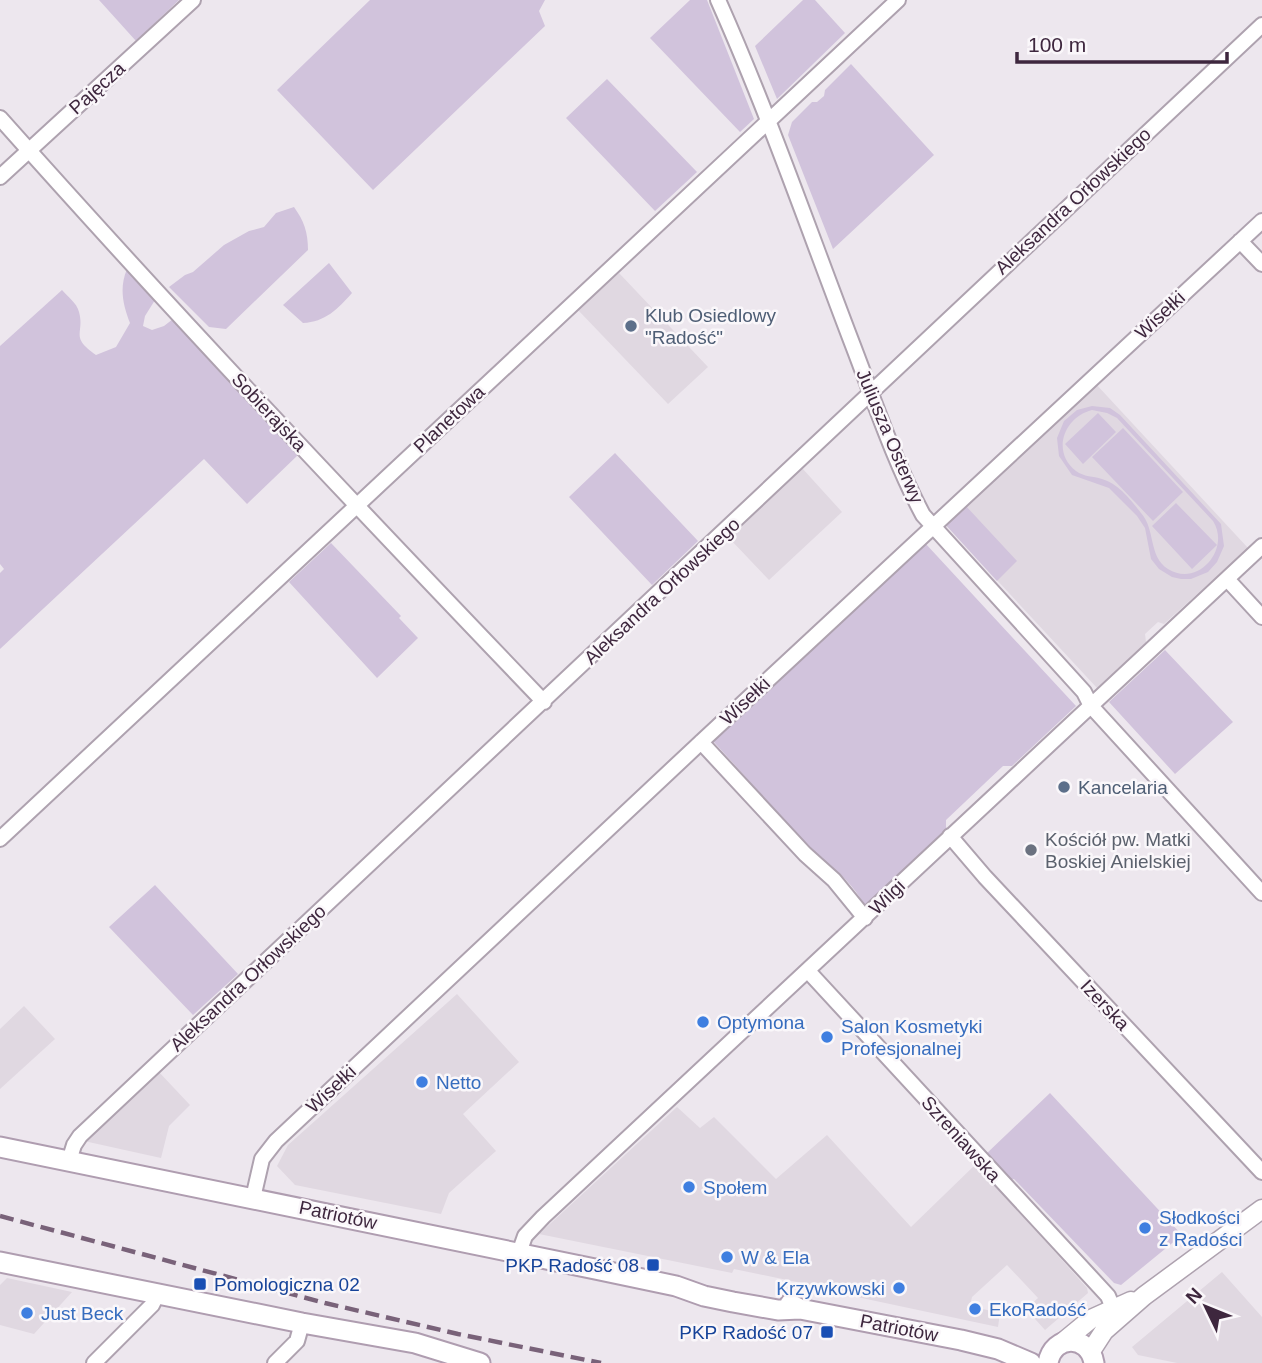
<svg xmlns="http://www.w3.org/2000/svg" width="1262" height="1363" font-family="Arial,sans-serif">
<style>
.built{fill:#e0d8e1}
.green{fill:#d1c3dc;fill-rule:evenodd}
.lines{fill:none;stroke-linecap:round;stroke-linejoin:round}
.minor-casing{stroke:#aea2af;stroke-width:18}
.tertiary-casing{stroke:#aea2af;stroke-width:21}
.secondary-casing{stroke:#af9db0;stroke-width:23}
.minor{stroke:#fff;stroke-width:14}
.tertiary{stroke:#fff;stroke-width:18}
.secondary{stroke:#fff;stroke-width:19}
.rail{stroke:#796279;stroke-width:4.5;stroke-dasharray:14 7;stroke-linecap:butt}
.service-dot{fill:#5c6f8a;stroke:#faf7fa;stroke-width:2.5}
.worship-dot{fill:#6b7280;stroke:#faf7fa;stroke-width:2.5}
.shop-dot{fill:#3f7fe0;stroke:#faf7fa;stroke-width:2.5}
.transit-dot{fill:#1a4fb4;stroke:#faf7fa;stroke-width:2.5}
.labels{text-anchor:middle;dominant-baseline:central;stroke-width:5;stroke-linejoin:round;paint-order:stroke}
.street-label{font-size:19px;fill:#3e273e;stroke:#faf7fa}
.service-label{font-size:19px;fill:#4e5e75;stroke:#faf7fa;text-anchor:start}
.worship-label{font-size:19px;fill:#5b616d;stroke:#faf7fa;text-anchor:start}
.shop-label{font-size:19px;fill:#366cbe;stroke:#faf7fa;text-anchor:start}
.transit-label{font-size:19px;fill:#164399;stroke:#faf7fa;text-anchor:end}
</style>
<rect width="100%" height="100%" fill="#ede7ee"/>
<path class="built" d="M619,273l89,94 -40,37 -90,-94z
M1095,383l153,165 -84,76 -6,-2 -13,12 1,8 -49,46 -153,-165z
M802,468l40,44 -73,68 -40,-42z
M457,994l62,68 -56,52 33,37 -47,42 -8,21 -146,-29 -18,-19 11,-21z
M24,1006l31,33 -55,50v-60z
M158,1071l32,34 -21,21 -8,32 -77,-17z
M677,1107l23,21 14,-11 62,62 51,-44 84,92 65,-63 111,124 1,5 -43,37 -19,-21 12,-11 -31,-33 -35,32 -2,9 30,7 -2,14 -141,-30 -9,-9 -3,4 -111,-23 -2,4 -193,-39z
M1222,1272l40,45v46h-85l-39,-8 -6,-8z
M7,1278l65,14 -38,42 -34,-9v-40z"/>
<path class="green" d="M99,0h80l-43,41z
M370,0h175l-6,11 6,15 -172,164 -96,-100z
M690,0h17l47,119 -14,13 -90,-94z
M803,0h12l30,33 -68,66 -22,-53z
M851,64l83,91 -101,94 -45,-114 4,-13 20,-20h5l7,-6 1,-6z
M607,79l90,93 -42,39 -89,-93z
M294,207c10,14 14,25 14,43l-82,79 -17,-2 -40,-40 16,-12 8,-3 31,-27 25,-14 15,-4 12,-14z
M329,263l23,30c-14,16 -27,29 -49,30l-20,-18z
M127,269l28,31 -10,16 -2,10 9,4 12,-4 9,-7 125,136 -51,49 -43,-45 -204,190v-76l4,-4 -4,-5v-218l62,-56c5,6 15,13 17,22 6,22 -10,24 17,43l20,-8 14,-24c-7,-18 -11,-35 -3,-54z
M1092,406l18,2 10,7 101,109 3,22 -7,16 -9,10 -17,7h-10l-9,-2 -13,-8 -8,-10 -6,-31 -8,-12 -28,-28 -37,-13 -13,-19 -2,-18 7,-17 13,-11zM1092,410l15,3 10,5 96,103c18,28 -15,67 -45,48 -20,-13 -12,-39 -27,-56 -10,-13 -23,-30 -39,-34 -9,-3 -18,-2 -26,-8 -25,-19 -12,-54 16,-61z
M1098,413l18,19 -33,32 -18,-20z
M1123,428l60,64 -30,29 -61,-64z
M615,453l83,88 -46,44 -83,-88z
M1176,503l41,42 -25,24 -40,-43z
M965,505l52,56 -20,20 -53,-58z
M331,543l70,73 -2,2 19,20 -41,40 -88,-96z
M925,543l151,163 -64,60h-9l-57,54v12l-81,74c-12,-21 -24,-33 -44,-46l-108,-119z
M1165,650l68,72 -58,52 -66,-72z
M155,885l83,89 -45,41 -84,-88z
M1050,1093l132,142 -61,50 -7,-2 -100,-104 -8,1 -21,-25z"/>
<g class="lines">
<defs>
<path id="minor" d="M718,0c50,112 90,228 134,343 22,57 42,118 71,172l161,177 7,14 171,187
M0,118c177,199 360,392 544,584
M0,177l193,-177
M1240,241l22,23
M1227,579l35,38
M701,742l104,112 29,26 31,38
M950,836l35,41 277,295
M0,839l898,-839
M808,971l300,325 5,12
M69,1161l5,-16 6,-9 1182,-1111
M253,1198l9,-39 14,-18 425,-399 561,-521
M519,1253l6,-17 18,-19 719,-671
M94,1363l58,-58 6,-12
M275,1363l22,-22 5,-18"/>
<path id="tertiary" d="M1063,1342l28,-23 40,-18
M1091,1351l13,-20 40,-35 118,-87"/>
<path id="secondary" d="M0,1147l595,122 81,17 28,10 29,6 45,8 22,-1
M0,1262l302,61 113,20 65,20
M790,1304l10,5 161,31 37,9 33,14
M1048,1363c5,-29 41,-29 46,0"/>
</defs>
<use href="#minor" class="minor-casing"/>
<use href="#tertiary" class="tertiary-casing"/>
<use href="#secondary" class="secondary-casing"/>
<use href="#minor" class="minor"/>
<use href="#tertiary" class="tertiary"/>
<use href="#secondary" class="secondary"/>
<path class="rail" d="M0,1216l325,87 133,31 143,29"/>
</g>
<g class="service-dot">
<circle cx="631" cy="326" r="7"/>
<circle cx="1064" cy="787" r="7"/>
</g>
<circle class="worship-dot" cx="1031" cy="850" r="7"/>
<g class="shop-dot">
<circle cx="703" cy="1022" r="7"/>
<circle cx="827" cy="1037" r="7"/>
<circle cx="422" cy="1082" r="7"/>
<circle cx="689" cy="1187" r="7"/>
<circle cx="1145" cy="1228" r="7"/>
<circle cx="727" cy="1257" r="7"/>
<circle cx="899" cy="1288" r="7"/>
<circle cx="975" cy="1309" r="7"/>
<circle cx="27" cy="1313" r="7"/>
</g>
<g class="transit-dot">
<rect x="646" y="1258" width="14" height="14" rx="3.5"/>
<rect x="193" y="1277" width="14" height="14" rx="3.5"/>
<rect x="820" y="1325" width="14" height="14" rx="3.5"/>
</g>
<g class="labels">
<g class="street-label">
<text transform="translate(97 88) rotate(-42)">Pajęcza</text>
<text transform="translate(1073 201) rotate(-43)">Aleksandra Orłowskiego</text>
<text transform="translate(1160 315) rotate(-43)">Wisełki</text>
<text transform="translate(269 412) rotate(47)">Sobierajska</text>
<text transform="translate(449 419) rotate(-43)">Planetowa</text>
<text transform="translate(890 436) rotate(67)">Juliusza Osterwy</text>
<text transform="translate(662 591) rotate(-43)">Aleksandra Orłowskiego</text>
<text transform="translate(745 701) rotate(-43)">Wisełki</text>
<text transform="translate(887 897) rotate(-44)">Wilgi</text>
<text transform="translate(248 978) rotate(-43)">Aleksandra Orłowskiego</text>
<text transform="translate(1105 1005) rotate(47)">Izerska</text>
<text transform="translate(331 1089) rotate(-43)">Wisełki</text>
<text transform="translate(961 1139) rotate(48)">Szreniawska</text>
<text transform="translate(338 1215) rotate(12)">Patriotów</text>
<text transform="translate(899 1328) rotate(11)">Patriotów</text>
</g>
<g class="service-label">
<text x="645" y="315">Klub Osiedlowy<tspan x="645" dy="22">"Radość"</tspan></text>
<text x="1078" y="787">Kancelaria</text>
</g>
<g class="worship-label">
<text x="1045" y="839">Kościół pw. Matki<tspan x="1045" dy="22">Boskiej Anielskiej</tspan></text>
</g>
<g class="shop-label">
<text x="717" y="1022">Optymona</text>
<text x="841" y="1026">Salon Kosmetyki<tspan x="841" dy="22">Profesjonalnej</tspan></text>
<text x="436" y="1082">Netto</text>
<text x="703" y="1187">Społem</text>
<text x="1159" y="1217">Słodkości<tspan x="1159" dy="22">z Radości</tspan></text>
<text x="741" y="1257">W &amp; Ela</text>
<text x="885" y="1288" text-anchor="end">Krzywkowski</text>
<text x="989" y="1309">EkoRadość</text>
<text x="41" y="1313">Just Beck</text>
</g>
<g class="transit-label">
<text x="639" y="1265">PKP Radość 08</text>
<text x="214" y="1284" text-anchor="start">Pomologiczna 02</text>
<text x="813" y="1332">PKP Radość 07</text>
</g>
</g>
<g transform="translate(1206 1307) rotate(313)" stroke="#faf7fa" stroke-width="5" paint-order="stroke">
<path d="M0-5L12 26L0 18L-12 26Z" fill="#3e273e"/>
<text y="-10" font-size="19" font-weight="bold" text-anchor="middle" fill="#3e273e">N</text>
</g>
<path d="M1017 52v10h210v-10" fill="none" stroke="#3e273e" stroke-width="3.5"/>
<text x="1028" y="52" font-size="21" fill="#3e273e" stroke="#faf7fa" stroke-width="5" paint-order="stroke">100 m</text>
</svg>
